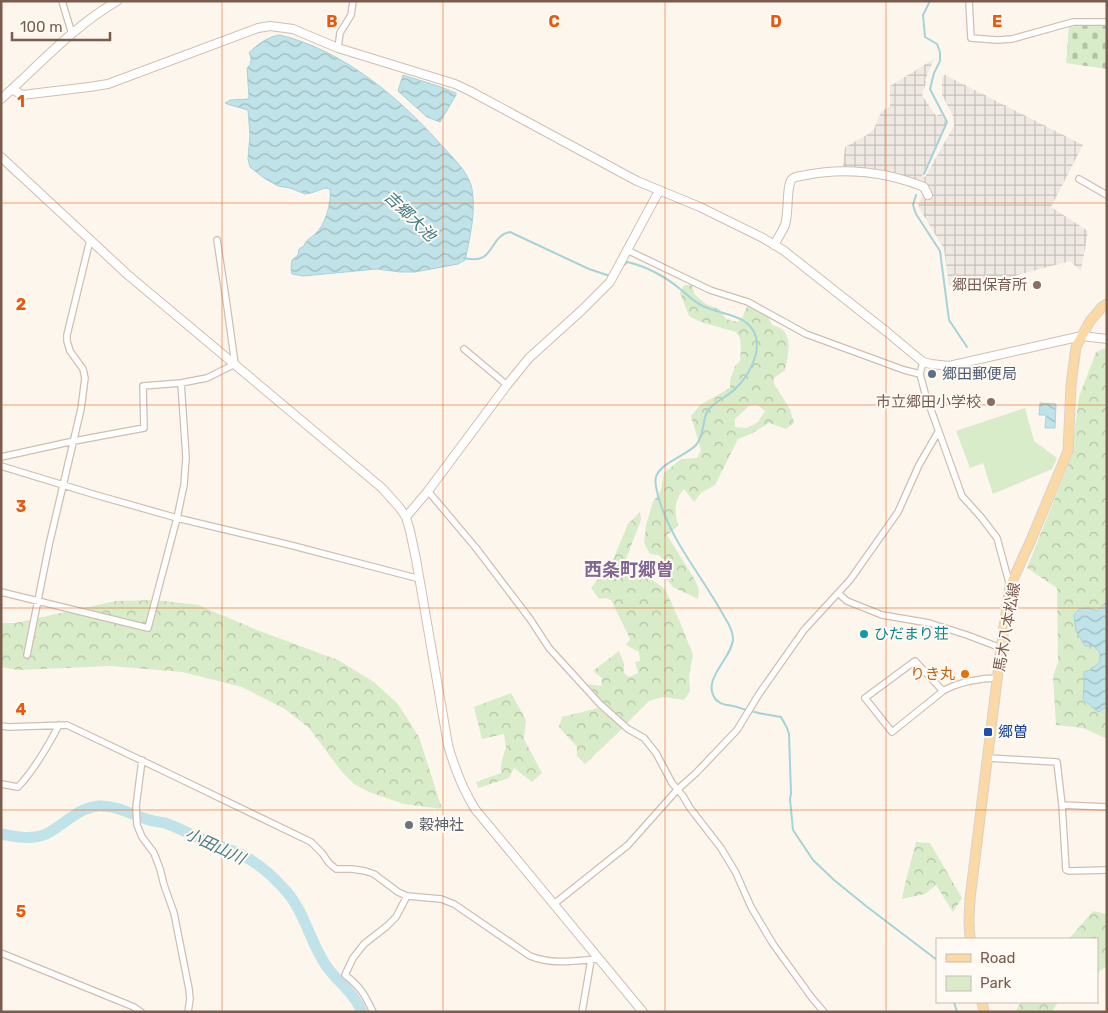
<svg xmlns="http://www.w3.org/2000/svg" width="1108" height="1013" font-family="Rubik,'Noto Sans JP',sans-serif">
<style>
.industrial{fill:url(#industrial-grid)}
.forest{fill:url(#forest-crowns);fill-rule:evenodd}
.cemetery{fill:url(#cemetery-stones)}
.green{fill:#d8ecc9}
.water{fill:url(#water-waves);stroke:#a5d3da}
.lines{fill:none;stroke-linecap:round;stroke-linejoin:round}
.stream{stroke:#a5d3da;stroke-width:2}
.river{stroke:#bfe3e8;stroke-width:11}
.minor-casing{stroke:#d1beb0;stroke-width:8}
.tertiary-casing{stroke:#d1beb0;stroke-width:10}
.primary-casing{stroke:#dad1cd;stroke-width:11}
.minor{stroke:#fff;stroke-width:5.5}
.tertiary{stroke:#fff;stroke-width:8}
.primary{stroke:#fbd9a5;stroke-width:9}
.grid{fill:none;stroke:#e8590c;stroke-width:1;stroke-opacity:0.55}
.education-dot{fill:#8d6e63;stroke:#fffaf3;stroke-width:2}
.service-dot{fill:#5c6f8a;stroke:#fffaf3;stroke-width:2}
.culture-dot{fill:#0f9aa8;stroke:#fffaf3;stroke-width:2}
.food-dot{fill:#e8710a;stroke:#fffaf3;stroke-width:2}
.transit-dot{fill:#1a4fb4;stroke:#fffaf3;stroke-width:2}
.worship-dot{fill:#6b7280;stroke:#fffaf3;stroke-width:2}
.labels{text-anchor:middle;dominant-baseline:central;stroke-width:4;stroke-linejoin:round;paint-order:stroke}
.education-label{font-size:15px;fill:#785e54;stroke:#fffaf3;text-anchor:end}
.service-label{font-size:15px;fill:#4e5e75;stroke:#fffaf3;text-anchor:start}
.street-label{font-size:15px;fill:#7a5c4d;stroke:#fffaf3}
.culture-label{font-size:15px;fill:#0d838f;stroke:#fffaf3;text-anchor:start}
.food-label{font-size:15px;fill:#c56008;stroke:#fffaf3;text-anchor:end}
.transit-label{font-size:15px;fill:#164399;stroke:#fffaf3;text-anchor:start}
.worship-label{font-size:15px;fill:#5b616d;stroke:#fffaf3;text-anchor:start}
.water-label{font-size:16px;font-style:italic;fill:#437c86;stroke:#fffaf3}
.quarter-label{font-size:18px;font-weight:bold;fill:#846695;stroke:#fffaf3}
.grid-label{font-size:16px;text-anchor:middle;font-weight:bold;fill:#e8590c;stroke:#fffaf3;stroke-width:4;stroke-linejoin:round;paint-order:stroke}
</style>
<defs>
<pattern id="industrial-grid" width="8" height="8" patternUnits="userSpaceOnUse" patternTransform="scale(1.25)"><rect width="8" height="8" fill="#efe9e4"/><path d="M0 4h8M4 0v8" fill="none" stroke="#c7c0bb"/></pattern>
<pattern id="forest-crowns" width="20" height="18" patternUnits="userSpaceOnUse" patternTransform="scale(1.25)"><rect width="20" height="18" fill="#d8ecc9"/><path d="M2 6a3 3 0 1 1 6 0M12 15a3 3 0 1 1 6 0" fill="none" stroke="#b4c2a5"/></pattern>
<pattern id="cemetery-stones" width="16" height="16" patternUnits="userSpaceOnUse" patternTransform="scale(1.25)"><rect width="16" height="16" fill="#d8ecc9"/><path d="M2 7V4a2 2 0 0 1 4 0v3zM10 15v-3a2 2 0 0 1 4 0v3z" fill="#b4c2a5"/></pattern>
<pattern id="water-waves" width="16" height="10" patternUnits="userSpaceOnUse" patternTransform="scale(1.25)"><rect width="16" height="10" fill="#bfe3e8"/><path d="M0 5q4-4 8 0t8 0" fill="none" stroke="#a0bbbe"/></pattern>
</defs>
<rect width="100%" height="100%" fill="#fdf6ec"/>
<path class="industrial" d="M934,59l-9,21 1,2 -4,13 14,21 5,-2 5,9 -24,53 3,1 29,-51 -1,-10 -11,-21v-18l3,-2 138,70 -32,62 37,24 -7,40 -11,-10 -63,17 -58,7 -5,-36 -26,-43 5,-12 -1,-4 -27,-8 -17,-4 -34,-2 -1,-11 2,-18 22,-12 7,-6 7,-17 9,-6v-20z"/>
<path class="forest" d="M684,285h8l3,10 11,9 13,5 7,10 12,3 5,-6 4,-10 21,10 4,9c3,1 9,3 11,5 10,10 4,29 2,40l-11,8v6l16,25 4,14 -8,6 -17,-6 -18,11 -13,5 -23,46 -14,8 -7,9 -10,-13c-11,12 -9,23 -6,37l-11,9 28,45 4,10 -1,9 -25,-12 -13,-15 4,-3v-9l-6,-5 -8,-1 -6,-11 2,-18 7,-23 8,-12 3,-17 17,-14 16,-1 4,-8 -10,-34 9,-11 30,-17v-8l5,-14 5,-5 1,-12 -1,-11 -4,-6 -35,-10 -12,-6 -9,-23zM757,405l8,6 -7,11 -11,6 -12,-1v-8l14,-13z
M1105,348l2,5v248l-10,10 -8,-3 -10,1 -5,6 19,31 7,6v10l-10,8 -6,2v16l-1,11 15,13 9,-4v31l-24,-11 -27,-3 -3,-49 5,-14 -1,-74 -30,-20 44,-110 8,-61 17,-45z
M640,512l1,8 -15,39 3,11 11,1 25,18 15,33 13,33 -4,21 1,15 -6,9 -21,-3 -14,4 -22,22 -26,-22 -13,-17 13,2 1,-8 -9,-7 26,-20 5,13v9l5,4 9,-4 -3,-11 5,-1 -1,-9 -13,-7 4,-6 -19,-39 -5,-2 -7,1 -8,-11 22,-28 15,-36z
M156,600l42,5 59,25 81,30 36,22 24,22 21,33 23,72 -38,-5 -35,-12 -15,-8 -12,-12 -33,-44 -24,-19 -43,-22 -60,-15 -71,-6 -93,4 -17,-3v-44h14l101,-22z
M511,693l15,27 -2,19 18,34 -10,9 -18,-14 -5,10 -31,10 -2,-6 25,-9v-9l5,-17 -2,-13 -22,5 -8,-32z
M598,708l25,20 -38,36 -8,-8v-9l-18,-20 3,-10z
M916,842l14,1 32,55 -9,14 -17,-27 -11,9 -23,5 3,-15z
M1093,911l14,3v52l-10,7v-34h-28z
M1021,1002h38l-3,3 -4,7h-37z"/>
<path class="cemetery" d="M1107,24v45l-41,-6 3,-38z"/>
<path class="green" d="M1025,408l9,33 23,17 -5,11 -59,25 -10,-31 -13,5 -14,-37z"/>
<path class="water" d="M280,35c65,16 121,64 164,113 10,11 22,22 27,37 6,22 -1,53 -6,75l-7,4 -43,8h-15l-23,-3 -74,7 -11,-2 -1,-5 1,-9 6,-5 1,-6 5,-3c2,-7 6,-7 11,-12 10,-8 17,-32 15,-45l-5,-1 -14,5 -6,1 -15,-6 -12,-2 -14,-8 -14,-11 -2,-8 2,-24 -2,-25 -18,-5 -5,-2 5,-3 18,-1 1,-2 -2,-29c5,-4 5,-10 2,-15 7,-8 20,-17 31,-18z
M403,75l35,11 18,7v2l-16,27 -13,-5 -29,-26z
M1040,403l16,1 -1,24h-10l1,-13h-7z
M1107,601v106l-9,5 -15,-13 1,-11v-16l6,-2 10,-8v-10l-7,-6h-8l-9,-15 -2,-16 5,-6 10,-1 8,3z"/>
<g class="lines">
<path class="stream" d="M924,174l23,-52 -17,-33 4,-16 6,-12v-9l-3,-8 -12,-7 -2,-22 7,-14
M916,195l-3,10 3,9 24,37 9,69 18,27
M464,258c32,8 24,-22 46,-26l79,37 21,7
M623,266l4,-4c19,4 39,15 53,27 9,7 15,14 25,18 11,5 28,7 39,14 25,17 9,51 -9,68 -7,7 -17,11 -24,18 -10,8 -5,27 -15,38 -9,10 -36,18 -40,32 -2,6 1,13 2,19 13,46 45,81 67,122 4,6 8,14 8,21 -1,19 -30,39 -19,58 1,2 3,4 5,5 3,3 10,3 14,4 8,2 15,5 22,6 9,3 17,3 26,5l6,11 2,6 2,59 -1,6 3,31 20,30 21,20 32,26 71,54
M954,1002l3,10"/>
<path class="river" d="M1,834c15,3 31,6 45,0 19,-9 30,-26 53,-28 16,-1 32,8 47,13 6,2 13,3 19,4 17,6 32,15 49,21 9,4 19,6 28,11 16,8 32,22 44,36 18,20 24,50 39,73 11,17 29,28 37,48"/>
<defs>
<path id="minor" d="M62,1l10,33
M969,1l2,37 26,2 15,-1 61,-17h34
M338,48l2,-15 11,-18 2,-14
M1079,179l28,16
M627,250l83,40 38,12 58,32 98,36 16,4
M464,349l43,36
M923,362l-3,12 5,19 37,103 19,21 16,21 13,48
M1,457l73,-16 70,-13 -1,-42 38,-3 26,-5 28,-14 -9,-65 -9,-59
M1,466l95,29 81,23 113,27 130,34
M428,491l48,57 54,71 19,29 51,56 28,25 16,9 12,15 16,30 11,13 7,12 31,40 15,25 15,34 22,37 39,54 12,14
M1,592l147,36 29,-110 7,-33 2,-28 -5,-74
M838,593l9,8 35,14 47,8 38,12 34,13
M27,655l22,-110 32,-136 4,-31 -2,-9 -13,-18 -3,-10v-6l23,-95
M915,661l28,30 -51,41 -27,-34z
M943,691c15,-9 38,-13 55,-13
M1,726l8,1 58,-2 103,49 141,68 11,11 7,10 7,6h16l13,2 9,3 24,18 9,4 34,3 13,5 76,52c22,9 46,5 69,3
M988,758l69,4 5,43 4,65 3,1 38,-1
M142,760l-6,47 1,18 5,12 12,16 6,16 4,16 10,28 15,76 1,10 -2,13
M1,784l17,3c17,-18 30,-41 41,-62
M1062,805l45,2
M554,904l74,-59 49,-55 19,-17 41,-43 22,-36 45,-64 46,-50 48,-68 21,-47 19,-33
M1,953l133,54 7,5
M373,1012c-8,-17 -13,-26 -28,-37l8,-17 11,-14 23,-18 9,-9 11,-21
M582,1012l9,-52"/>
<path id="tertiary" d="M12,89l10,6 67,-8 19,-3 150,-56 12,-2 23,3 45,19 117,36 15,7 167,90 63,26 63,31 20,12 104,82 36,30 8,2 18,2 133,-30 25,3
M1,99c38,-34 72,-72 116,-98
M1,157l127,118 254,213 17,19 7,10 4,14 6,28 32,186c7,25 14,43 27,64l168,203
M774,245c4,-7 8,-13 11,-20 4,-11 1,-39 7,-46 3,-3 10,-3 14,-4 39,-8 82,-3 118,12l4,8
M406,517l22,-26 79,-106 22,-27 53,-48 28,-28 49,-91"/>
<path id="primary" d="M970,939l-1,-18 1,-22 31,-251 9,-62 21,-46 37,-89 3,-66 5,-38 14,-26 12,-14 5,-3
M982,1002l2,10"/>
</defs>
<use href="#minor" class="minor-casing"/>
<use href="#tertiary" class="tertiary-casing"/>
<use href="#primary" class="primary-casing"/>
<use href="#minor" class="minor"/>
<use href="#tertiary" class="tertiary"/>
<use href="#primary" class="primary"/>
</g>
<path class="grid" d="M222,1v1011M443,1v1011M665,1v1011M886,1v1011M1,203h1106M1,405h1106M1,608h1106M1,810h1106"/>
<g class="education-dot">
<circle cx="1037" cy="285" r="5"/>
<circle cx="991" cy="402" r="5"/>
</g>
<circle class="service-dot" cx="932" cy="374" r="5"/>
<circle class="culture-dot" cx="864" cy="634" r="5"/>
<circle class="food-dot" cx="965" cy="674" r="5"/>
<rect class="transit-dot" x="983" y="727" width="10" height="10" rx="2.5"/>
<circle class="worship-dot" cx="409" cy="825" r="5"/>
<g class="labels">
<g class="education-label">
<text x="1027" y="285">郷田保育所</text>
<text x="981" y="402">市立郷田小学校</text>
</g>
<g class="service-label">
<text x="942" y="374">郷田郵便局</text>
</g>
<g class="street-label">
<text transform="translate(1007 627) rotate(-80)">馬木八本松線</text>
</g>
<g class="culture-label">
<text x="874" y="634">ひだまり荘</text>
</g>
<g class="food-label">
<text x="955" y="674">りき丸</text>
</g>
<g class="transit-label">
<text x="998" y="732">郷曽</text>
</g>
<g class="worship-label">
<text x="419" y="825">穀神社</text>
</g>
<g class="water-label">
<text transform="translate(410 216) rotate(44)">吉郷大池</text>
<text transform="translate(215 846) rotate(25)">小田山川</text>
</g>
<g class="quarter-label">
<text x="629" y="570">西条町郷曽</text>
</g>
</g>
<g class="grid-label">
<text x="332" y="27">B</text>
<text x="554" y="27">C</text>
<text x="776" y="27">D</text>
<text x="997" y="27">E</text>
<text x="21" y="107">1</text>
<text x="21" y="310">2</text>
<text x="21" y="512">3</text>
<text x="21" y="715">4</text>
<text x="21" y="917">5</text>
</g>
<rect width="1108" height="1013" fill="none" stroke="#7a5c4d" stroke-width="5"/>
<rect x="936" y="938" width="162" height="65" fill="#fffaf3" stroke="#cabbb1"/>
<rect x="946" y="954" width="25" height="8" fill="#fbd9a5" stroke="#cabbb1"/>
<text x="980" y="963" font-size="15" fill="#7a5c4d">Road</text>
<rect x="946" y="976" width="25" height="15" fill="#d8ecc9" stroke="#cabbb1"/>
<text x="980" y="988" font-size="15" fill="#7a5c4d">Park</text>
<path d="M12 32v8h98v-8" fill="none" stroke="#7a5c4d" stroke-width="2.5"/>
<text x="20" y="32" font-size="15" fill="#7a5c4d" stroke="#fffaf3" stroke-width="4" paint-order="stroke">100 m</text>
</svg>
